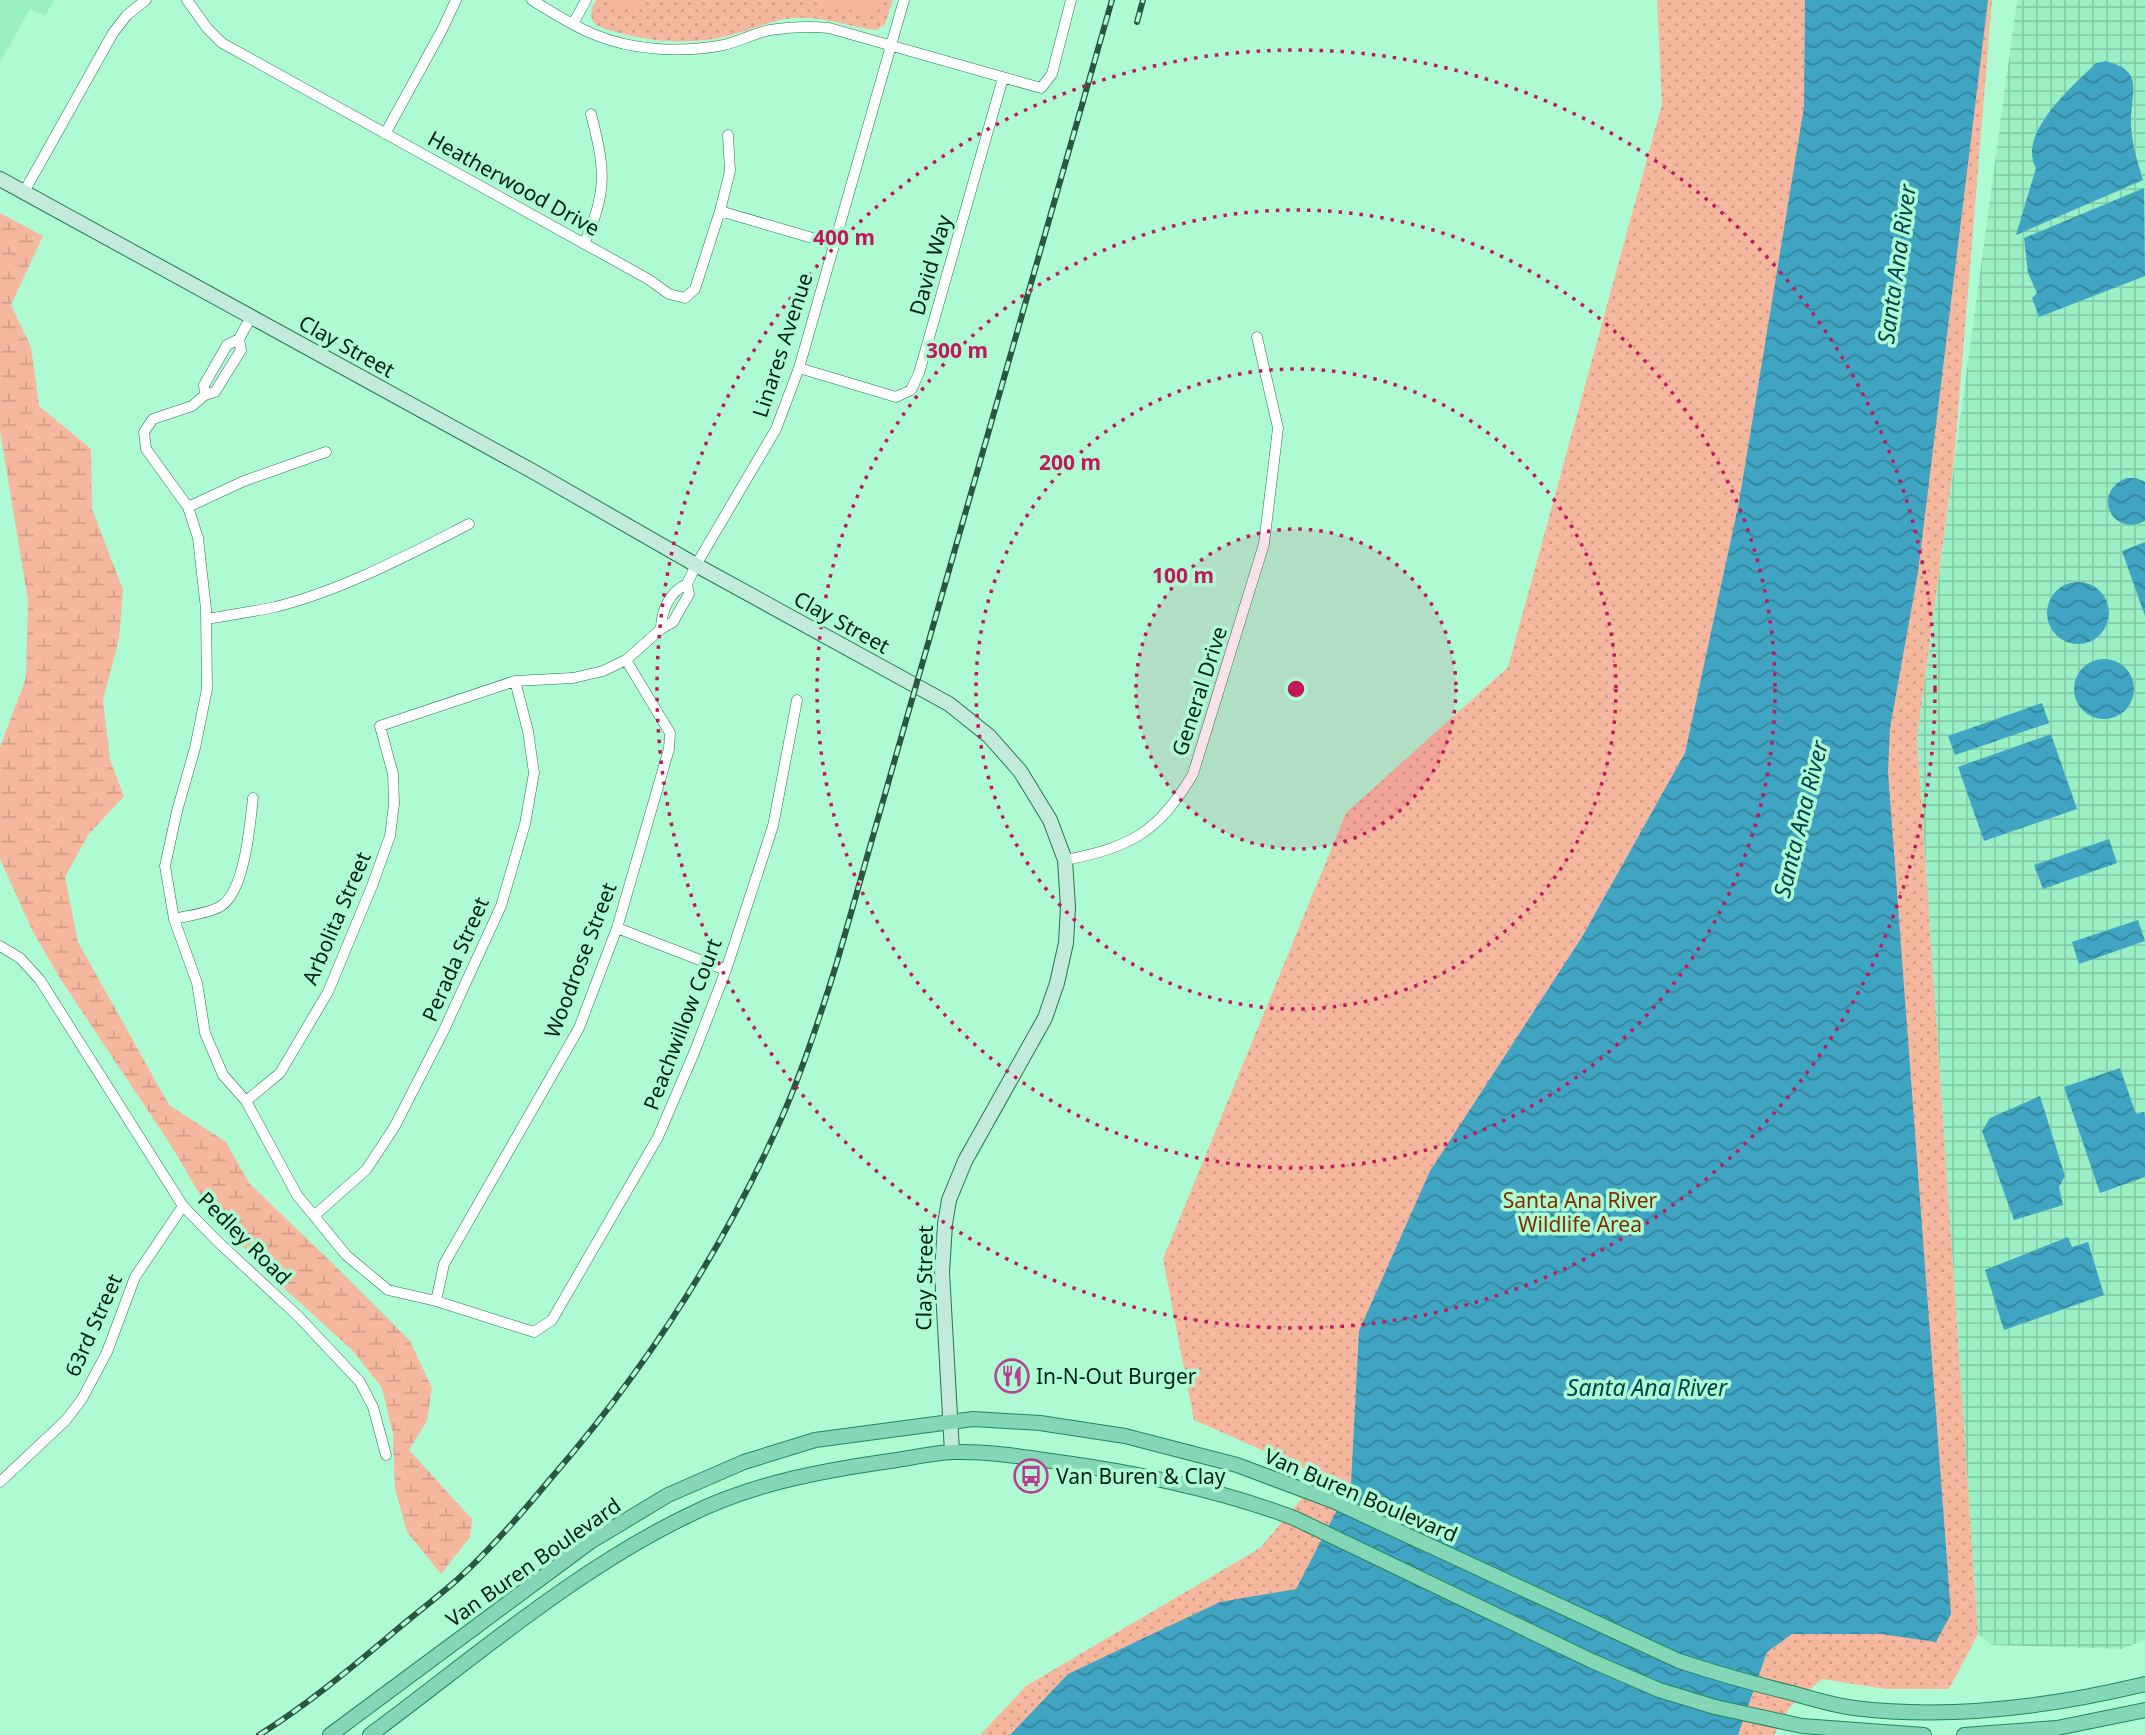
<svg xmlns="http://www.w3.org/2000/svg" width="2145" height="1735" font-family="'Noto Sans',sans-serif">
<style>
.built{fill:#9befc4}
.industrial{fill:url(#industrial-grid)}
.wetland{fill:url(#wetland-marsh)}
.park{fill:url(#park-dots)}
.pitch{fill:#f6b79f}
.water{fill:url(#water-waves)}
.lines{fill:none;stroke-linecap:round;stroke-linejoin:round}
.minor-casing{stroke:#257351;stroke-width:11}
.secondary-casing{stroke:#257351;stroke-width:16}
.primary-casing{stroke:#21865e;stroke-width:16}
.minor{stroke:#fff;stroke-width:10}
.secondary{stroke:#c2ebdb;stroke-width:14}
.primary{stroke:#84d7b6;stroke-width:14}
.rail-casing{stroke:#2b5642;stroke-width:6}
.rail{stroke:#aefbd3;stroke-width:3.5;stroke-dasharray:10;stroke-linecap:butt}
.ring{fill:none;stroke:#c2185b;stroke-width:3.5;stroke-dasharray:3.5 7}
.labels{text-anchor:middle;dominant-baseline:central;stroke-width:7;stroke-linejoin:round;paint-order:stroke}
.street-label{font-size:21px;fill:#012113;stroke:#aefbd3}
.park-label{font-size:21px;fill:#802c01;stroke:#aefbd3}
.poi-label{font-size:21px;fill:#012113;stroke:#aefbd3;text-anchor:start}
.water-label{font-size:23px;font-style:italic;fill:#024151;stroke:#aefbd3}
.centre{fill:#c2185b;stroke:#aefbd3;stroke-width:3.5}
.ring-label{font-size:21px;text-anchor:middle;font-weight:bold;fill:#c2185b;stroke:#aefbd3;stroke-width:7;stroke-linejoin:round;paint-order:stroke}
</style>
<defs>
<pattern id="industrial-grid" width="8" height="8" patternUnits="userSpaceOnUse" patternTransform="scale(1.75)"><rect width="8" height="8" fill="#9befc4"/><path d="M0 4h8M4 0v8" fill="none" stroke="#84cda8"/></pattern>
<pattern id="wetland-marsh" width="20" height="14" patternUnits="userSpaceOnUse" patternTransform="scale(1.75)"><rect width="20" height="14" fill="#f6b79f"/><path d="M1 5h8M5 5V1M11 12h8M15 12V8" fill="none" stroke="#d19d88"/></pattern>
<pattern id="park-dots" width="8" height="8" patternUnits="userSpaceOnUse" patternTransform="scale(1.75)"><rect width="8" height="8" fill="#f6b79f"/><path d="M2 2h.1M6 6h.1" fill="none" stroke="#d19d88" stroke-width="1.8" stroke-linecap="round"/></pattern>
<pattern id="water-waves" width="16" height="10" patternUnits="userSpaceOnUse" patternTransform="scale(1.75)"><rect width="16" height="10" fill="#40a5c3"/><path d="M0 5q4-4 8 0t8 0" fill="none" stroke="#33869d"/></pattern>
</defs>
<rect width="100%" height="100%" fill="#aefbd3"/>
<path class="built" d="M0,0h54l-9,16 -15,-7 -30,53z"/>
<path class="industrial" d="M2017,0h128v1640l-24,9 -129,-4 -14,-11 -61,-896z"/>
<path class="wetland" d="M0,213l43,23 -32,69 20,42 8,59 52,43 1,60 31,81 -4,49 -16,61 7,60 14,36 -36,39 -23,42 13,65 91,163 57,37 23,41 82,79 79,79 22,47 -5,33 -18,29 63,69 -2,18 -29,37 -34,-42 -12,-44 -2,-54 -11,-46 -29,-37 -89,-81 -58,-65 -34,-58 -111,-167 -29,-50 -32,-71v-112l26,-69 2,-77 -28,-171z"/>
<path class="park" d="M596,0h297l-8,24 -8,6c-30,-3 -51,-14 -84,-12 -22,2 -42,12 -62,17 -41,11 -82,7 -122,-5 -19,-5 -22,-14 -13,-30z
M1657,0h335l-38,461 -37,277 61,896 -29,55h-63l-64,-10 -33,29 -15,27h-794l46,-49 234,-138 61,-72 -127,-56 -31,-161 183,-446 162,-146 154,-563z"/>
<path class="pitch" d="M619,0h23l-3,12 -21,-5z
M823,0h54l-3,8 -9,5 -41,-9z"/>
<path class="water" d="M1805,0h183l-70,572 -28,156 -2,44 63,842 -15,28 -55,-8h-89l-25,18 -29,83h-728l58,-61 152,-72 76,-13 55,-106 8,-152 71,-160 152,-234 103,-184 54,-251 65,-395z
M2105,61c40,10 26,28 26,60 0,21 6,39 12,59l-127,55 20,-67c-19,-35 36,-81 59,-104z
M2144,188l1,88 -106,41 -7,-19 5,-5 -9,-20 -4,-35z
M2127,478h9l9,4v39c-34,17 -54,-30 -18,-43z
M2145,542v74l-23,-65z
M2047 613a31 31 0 1 1 62 0a31 31 0 1 1-62 0Z
M2074 689a30 30 0 1 1 60 0a30 30 0 1 1-60 0Z
M2042,703l7,20 -94,32 -7,-19z
M2051,734l26,75 -93,32 -26,-74z
M2109,839l8,24 -74,26 -9,-24z
M2138,920l7,21 -66,23 -7,-22z
M2120,1068l16,46 8,-2 1,4v61l-45,16 -36,-106z
M2040,1096l25,80 -6,11 4,18 -49,15 -32,-89 8,-13z
M2068,1237l4,10 16,-5 16,53 -100,35 -19,-60z"/>
<g class="lines">
<defs>
<path id="minor" d="M187,0l20,28 15,15 426,236 21,15 16,4 10,-9 25,-78 10,-40 -2,-36
M532,0c19,12 40,25 61,34 40,17 89,19 131,11 16,-4 31,-12 46,-15 19,-3 40,-4 59,-2l212,60 11,-14 19,-74
M573,24l13,-24
M385,134l57,-104 14,-30
M24,192l89,-159 14,-18 19,-15
M720,211l113,33
M584,244c24,-52 21,-76 7,-130
M239,339l2,11 -26,42 -10,3 -13,11 -39,13 -9,13 2,17 42,58 10,31 8,71 1,80 -12,59 -18,63 -12,55 9,53 23,64 8,50 18,42 23,26 51,94 49,60 42,35 48,11 98,31 18,-12 106,-183 36,-84 32,-83 47,-144 24,-126
M799,368l97,29 15,-7 8,-17 84,-295
M205,395l-1,-10 23,-40 12,-6 12,-22
M188,507l56,-26 82,-29
M206,619c23,-4 46,-7 69,-12 68,-17 133,-52 194,-83
M661,629c0,-18 9,-38 26,-45
M1065,860c66,-13 93,-27 128,-86l71,-230 14,-116 -21,-91
M174,919c12,-3 37,-6 47,-13 24,-15 29,-82 32,-108
M617,928l109,42
M0,946l20,12 20,22 143,226 34,35 81,75 62,66 13,25 13,48
M246,1101l34,-28 48,-81 44,-106 18,-50 4,-32 -1,-30 -13,-48 135,-45 58,-3 30,-7 23,-11 35,-31 12,-7 16,-28 -2,-10 9,-19 80,-136 23,-61 105,-368
M315,1215l51,-45 29,-44 49,-96 57,-124 24,-82 9,-51 -6,-42 -13,-50
M436,1301l8,-37 135,-236 38,-100 52,-179 1,-16 -44,-73
M0,1482l66,-62 16,-21 25,-47 28,-75 48,-71"/>
<path id="secondary" d="M0,179l534,293 162,93 253,139 40,32 31,35 30,49 15,40 3,47 -2,36 -9,40 -12,35 -80,143 -16,39 -4,24 -3,48 10,180"/>
<path id="primary" d="M330,1735l260,-193 78,-47 76,-33 71,-22 158,-21 67,4 85,13 112,29 96,36 346,160c37,12 75,23 113,32 20,6 41,12 62,15 97,12 196,-1 291,-24
M370,1735c100,-74 205,-165 317,-219 63,-32 133,-45 203,-55 21,-3 42,-8 63,-9 35,-1 71,5 105,10 81,11 159,27 236,56l298,143 67,29 56,17 87,19 122,9
M1964,1735l93,-7 88,-18"/>
</defs>
<use href="#minor" class="minor-casing"/>
<use href="#secondary" class="secondary-casing"/>
<use href="#primary" class="primary-casing"/>
<use href="#minor" class="minor"/>
<use href="#secondary" class="secondary"/>
<use href="#primary" class="primary"/>
<defs>
<path id="rail" d="M1137,22l6,-22
M259,1735c48,-30 91,-66 135,-103 21,-18 44,-35 65,-54 34,-31 64,-66 93,-101 94,-108 172,-229 230,-360 22,-50 39,-103 55,-155l275,-962"/>
</defs>
<use href="#rail" class="rail-casing"/>
<use href="#rail" class="rail"/>
</g>
<circle cx="1296" cy="689" r="160" fill="#c2185b" fill-opacity=".12"/>
<g class="ring">
<circle cx="1296" cy="689" r="160"/>
<circle cx="1296" cy="689" r="320"/>
<circle cx="1296" cy="689" r="479"/>
<circle cx="1296" cy="689" r="639"/>
</g>
<defs>
<symbol id="restaurant-ring" viewBox="-11 -11 22 22"><circle r="9.5" fill="#aefbd3" stroke="#b73f93" stroke-width="1.5"/><path d="M-5-6h1v4h1v-4h1v4h1v-4h1v5L-1.5 .5V6h-2V.5L-5-1ZM5-6V6H3V1.5H1.5Q1.5-4 5-6Z" fill="#b73f93"/></symbol>
<symbol id="bus-ring" viewBox="-11 -11 22 22"><circle r="9.5" fill="#aefbd3" stroke="#b73f93" stroke-width="1.5"/><path d="M-5-6H5V4H4V6H2V4H-2V6H-4V4H-5ZM-3.5-4V0h7V-4ZM-3.5 1.2v1.5H-2V1.2ZM2 1.2v1.5H3.5V1.2Z" fill="#b73f93"/></symbol>
</defs>
<g fill-rule="evenodd">
<use href="#restaurant-ring" x="993" y="1357" width="38" height="38"/>
<use href="#bus-ring" x="1012" y="1457" width="38" height="38"/>
</g>
<g class="labels">
<g class="street-label">
<text transform="translate(514 183) rotate(29)">Heatherwood Drive</text>
<text transform="translate(930 265) rotate(-74)">David Way</text>
<text transform="translate(782 345) rotate(-72)">Linares Avenue</text>
<text transform="translate(347 346) rotate(29)">Clay Street</text>
<text transform="translate(842 622) rotate(29)">Clay Street</text>
<text transform="translate(1199 691) rotate(-72)">General Drive</text>
<text transform="translate(336 918) rotate(-67)">Arbolita Street</text>
<text transform="translate(455 959) rotate(-66)">Perada Street</text>
<text transform="translate(580 960) rotate(-69)">Woodrose Street</text>
<text transform="translate(682 1024) rotate(-69)">Peachwillow Court</text>
<text transform="translate(245 1238) rotate(45)">Pedley Road</text>
<text transform="translate(924 1278) rotate(-89)">Clay Street</text>
<text transform="translate(93 1325) rotate(-66)">63rd Street</text>
<text transform="translate(1361 1495) rotate(23)">Van Buren Boulevard</text>
<text transform="translate(533 1562) rotate(-35)">Van Buren Boulevard</text>
</g>
<g class="park-label">
<text x="1580" y="1200">Santa Ana River<tspan x="1580" dy="24">Wildlife Area</tspan></text>
</g>
<g class="poi-label">
<text x="1036" y="1376">In-N-Out Burger</text>
<text x="1056" y="1476">Van Buren &amp; Clay</text>
</g>
<g class="water-label">
<text transform="translate(1896 264) rotate(-82)">Santa Ana River</text>
<text transform="translate(1800 819) rotate(-76)">Santa Ana River</text>
<text x="1647" y="1387">Santa Ana River</text>
</g>
</g>
<circle cx="1296" cy="689" r="10" class="centre"/>
<g class="ring-label">
<text x="844" y="245">400 m</text>
<text x="957" y="358">300 m</text>
<text x="1070" y="470">200 m</text>
<text x="1183" y="583">100 m</text>
</g>
</svg>
